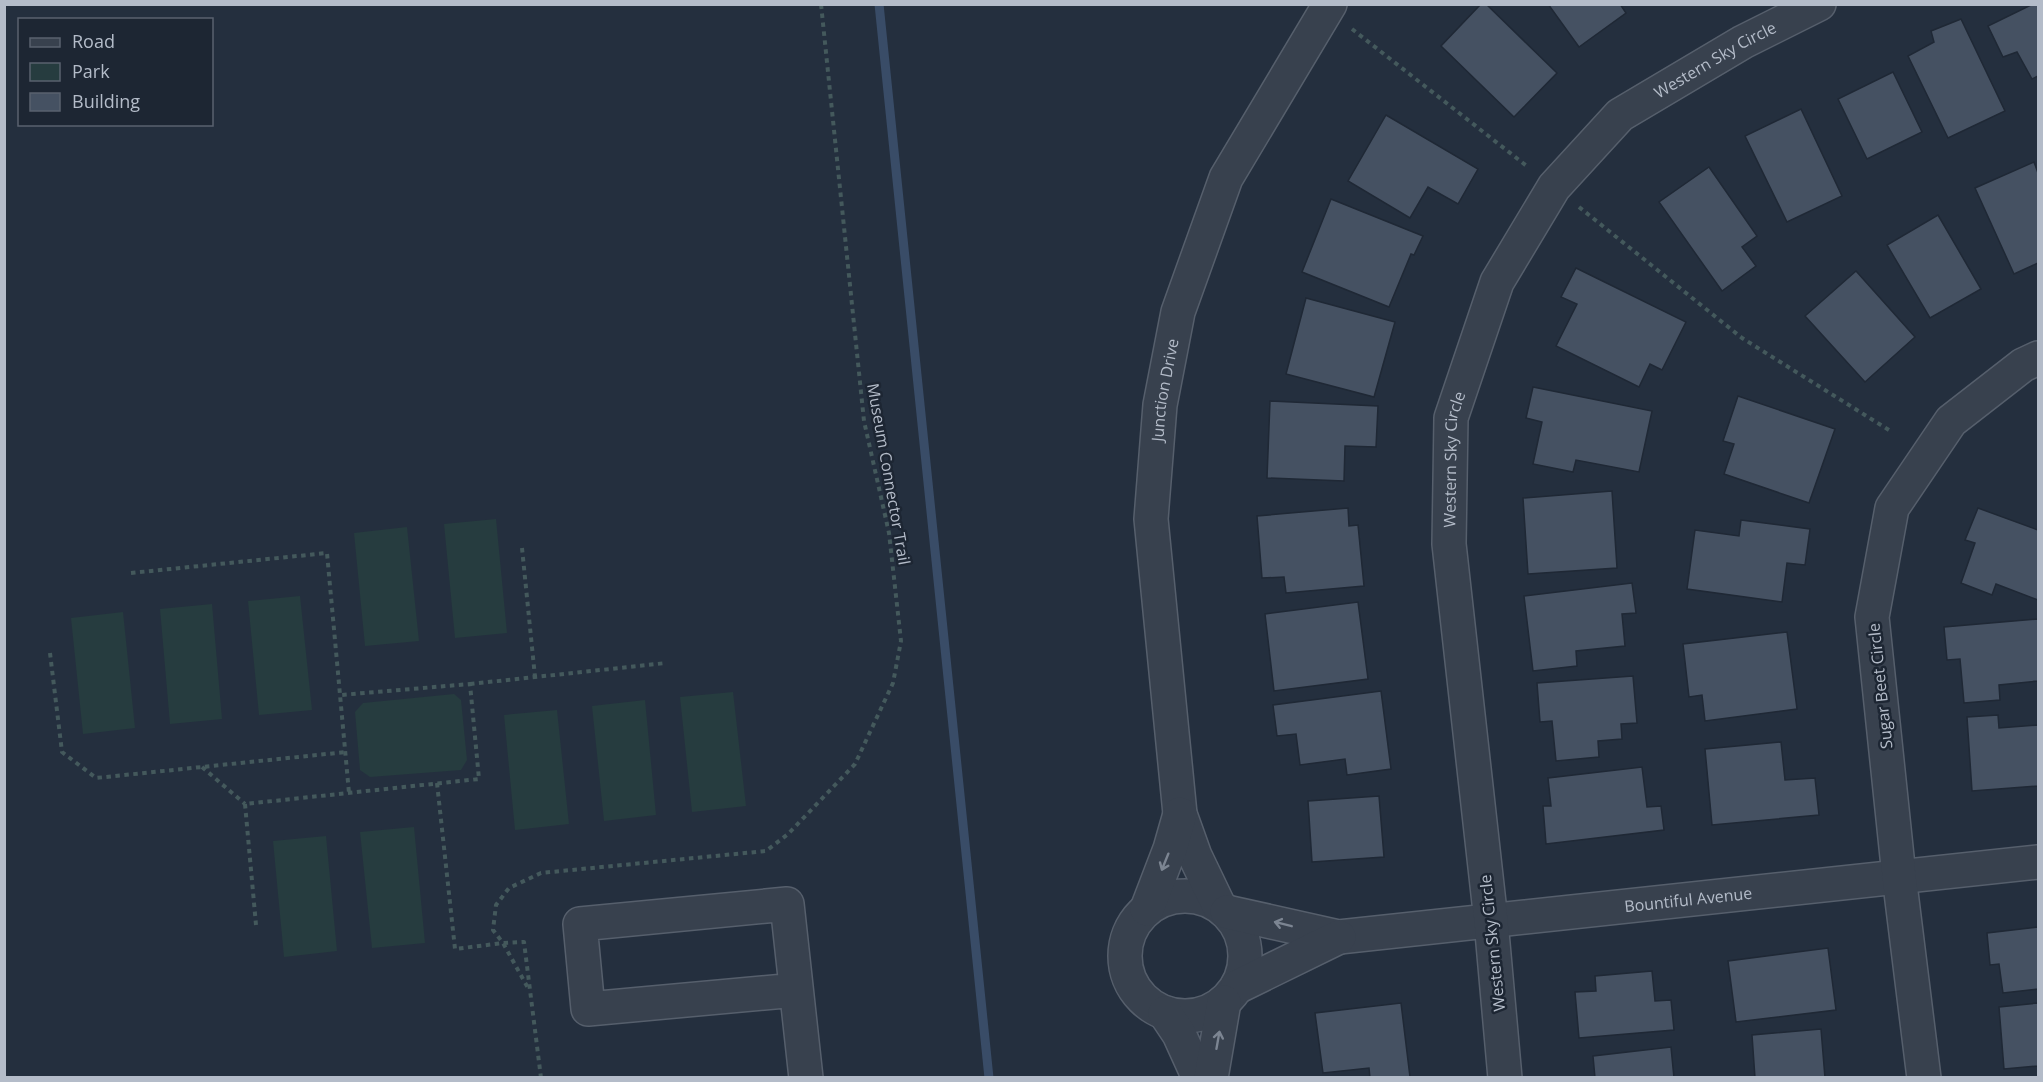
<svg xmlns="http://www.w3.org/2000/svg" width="2043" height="1082" viewBox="0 0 2043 1082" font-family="'Open Sans',sans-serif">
  <rect width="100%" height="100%" fill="#242f3e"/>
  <g fill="#263c3f">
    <polygon points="496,519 507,633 455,638 444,524"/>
    <polygon points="407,527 419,641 365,646 354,533"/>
    <polygon points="300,596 312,710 259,715 248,601"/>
    <polygon points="212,604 222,719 170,724 160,609"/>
    <polygon points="123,612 135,728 83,734 71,618"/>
    <polygon points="733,692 746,806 692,812 680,697"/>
    <polygon points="454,694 461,700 467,760 461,770 370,777 360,770 355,712 363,703"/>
    <polygon points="645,700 656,815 604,821 592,706"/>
    <polygon points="557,710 569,824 515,830 504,715"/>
    <polygon points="414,827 425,943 372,948 360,832"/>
    <polygon points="326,836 337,951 284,957 273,841"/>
  </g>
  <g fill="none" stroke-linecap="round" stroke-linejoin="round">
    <polyline stroke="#394c67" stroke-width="9" points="879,4 989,1078"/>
  </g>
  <g fill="#455162" stroke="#1f2835" stroke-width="1.5">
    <polygon points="1481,4 1486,4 1557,73 1514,117 1441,46"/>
    <polygon points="1548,4 1620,4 1626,13 1579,47"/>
    <polygon points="2033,4 2038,4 2038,76 2032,79 2017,52 2003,57 1988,26"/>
    <polygon points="1961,19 2005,111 1948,138 1908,56 1934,42 1931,31"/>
    <polygon points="1893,72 1922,132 1867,159 1838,99"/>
    <polygon points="1801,109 1842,196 1787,222 1745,136"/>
    <polygon points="1386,115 1478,169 1458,204 1428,187 1410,218 1348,181"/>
    <polygon points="2034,162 2038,173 2038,263 2014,274 1975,188"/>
    <polygon points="1709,167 1757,236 1742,247 1756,266 1722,291 1659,202"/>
    <polygon points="1331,199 1423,236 1414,255 1411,254 1389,307 1302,272"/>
    <polygon points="1938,215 1981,289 1930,318 1887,245"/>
    <polygon points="1576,268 1686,322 1662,370 1650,364 1639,387 1556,346 1577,304 1561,297"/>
    <polygon points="1856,271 1915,337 1865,382 1805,316"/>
    <polygon points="1306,298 1395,322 1374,397 1286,374"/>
    <polygon points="1533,387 1652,411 1639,472 1576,460 1573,472 1533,464 1542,422 1526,418"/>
    <polygon points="1738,396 1835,429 1809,503 1724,474 1734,444 1723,441"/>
    <polygon points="1270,401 1378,406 1376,447 1345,446 1344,481 1267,478"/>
    <polygon points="1612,491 1617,568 1528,574 1523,498"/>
    <polygon points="1348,508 1349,526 1358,525 1364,586 1286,593 1284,577 1262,578 1257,516"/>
    <polygon points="1978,508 2038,530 2038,600 1996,584 1992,595 1961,583 1975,543 1965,540"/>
    <polygon points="1741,520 1810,529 1805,565 1787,563 1782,602 1687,589 1695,530 1739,536"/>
    <polygon points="1632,583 1636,613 1622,614 1625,646 1576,651 1577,666 1533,671 1524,596"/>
    <polygon points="1358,602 1368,679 1274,691 1265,614"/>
    <polygon points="2038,619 2038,681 1999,685 2000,700 1964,703 1960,659 1947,660 1944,627"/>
    <polygon points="1787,632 1797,709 1705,721 1702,695 1689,697 1683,644"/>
    <polygon points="1633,676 1637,723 1621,724 1622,739 1598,741 1599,757 1556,761 1552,721 1540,722 1537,683"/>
    <polygon points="1381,691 1391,769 1347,775 1345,759 1300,765 1296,734 1277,736 1273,705"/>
    <polygon points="1998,715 1999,728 2038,725 2038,786 1972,791 1967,717"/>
    <polygon points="1781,742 1785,780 1815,778 1819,815 1712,825 1705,749"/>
    <polygon points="1642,767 1647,807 1661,806 1664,830 1546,844 1543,806 1551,806 1548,778"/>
    <polygon points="1379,796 1384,857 1312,862 1308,801"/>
    <polygon points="2038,927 2038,989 2003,993 1999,964 1990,965 1987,933"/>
    <polygon points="1828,948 1836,1010 1736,1022 1728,961"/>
    <polygon points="1652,971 1655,1001 1671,1000 1674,1030 1579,1038 1575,992 1596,991 1595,976"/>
    <polygon points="1401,1003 1410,1077 1370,1078 1369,1068 1323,1073 1315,1013"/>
    <polygon points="2038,1003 2038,1066 2004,1069 1999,1007"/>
    <polygon points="1821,1029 1825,1078 1755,1078 1752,1035"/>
    <polygon points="1671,1047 1674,1078 1595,1078 1593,1056"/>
  </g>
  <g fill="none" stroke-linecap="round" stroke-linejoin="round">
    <defs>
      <g id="minor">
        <circle cx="1185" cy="956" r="60"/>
        <path id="s1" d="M1218 904 1195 856 1180 814 1151 519 1160 405 1178 312 1226 178 1330 4"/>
        <polyline points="1147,909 1170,849 1180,814"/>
        <path id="s2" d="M1227 912 1339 937 2038 862"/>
        <polyline points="1237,987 1339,937"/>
        <polyline points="796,990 588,1009 580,924 787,904 806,1078"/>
        <polyline points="1165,1013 1179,1034 1199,1078"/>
        <polyline points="1211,1078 1224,1002"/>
        <path id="s3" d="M1505 1078 1491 921 1449 544 1451 418 1497 282 1554 187 1620 115 1743 42 1819 4"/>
        <polyline points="1924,1078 1899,876 1872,617 1892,508 1951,421 2023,365 2038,358"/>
      </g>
    </defs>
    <use href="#minor" stroke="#565f6c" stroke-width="36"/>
    <g stroke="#44595c" stroke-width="4" stroke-dasharray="4.5 4.5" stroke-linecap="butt">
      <polyline points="1352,29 1528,167"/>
      <polyline points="1579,207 1742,338 1892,432"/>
      <polyline points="522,548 535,677"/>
      <polyline points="131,573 327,553 349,793"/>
      <polyline points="50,653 62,752 96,778 346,752"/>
      <polyline points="470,684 666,663"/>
      <polyline points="202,767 245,804"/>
      <polyline points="437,783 455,949 503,943 528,988"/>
      <polyline points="256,925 245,804 479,779 470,684 341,695"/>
      <polyline points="541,1078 524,942 503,943 493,930 496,905 509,888 541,873 766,851 788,834 855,764 893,683 901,641 889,533 864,421 821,4"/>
    </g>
    <use href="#minor" stroke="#38414e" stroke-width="33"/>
  </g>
  <defs><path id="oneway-shaft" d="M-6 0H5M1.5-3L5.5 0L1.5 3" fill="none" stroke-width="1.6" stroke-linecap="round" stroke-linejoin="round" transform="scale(1.5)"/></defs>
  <g stroke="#7c8592">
    <use href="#oneway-shaft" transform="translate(1165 862) rotate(112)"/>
    <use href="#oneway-shaft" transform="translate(1283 924) rotate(-166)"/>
    <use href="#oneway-shaft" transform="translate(1218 1040) rotate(-80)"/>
  </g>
  <g text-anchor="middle" stroke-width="5" stroke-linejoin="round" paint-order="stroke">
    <g font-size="16" fill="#b4bcc9" stroke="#1d2633">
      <text dy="6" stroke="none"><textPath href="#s3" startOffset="1125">Western Sky Circle</textPath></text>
      <text dy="6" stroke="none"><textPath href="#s1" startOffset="524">Junction Drive</textPath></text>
      <text dy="6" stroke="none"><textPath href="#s3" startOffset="622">Western Sky Circle</textPath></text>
      <text transform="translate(889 474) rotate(80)" y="6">Museum Connector Trail</text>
      <text transform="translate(1880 686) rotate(-96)" y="6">Sugar Beet Circle</text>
      <text dy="6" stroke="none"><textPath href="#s2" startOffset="466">Bountiful Avenue</textPath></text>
      <text transform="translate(1492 943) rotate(-96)" y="6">Western Sky Circle</text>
    </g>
  </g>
  <rect width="2043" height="1082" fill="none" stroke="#b4bcc9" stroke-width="12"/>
  <rect x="18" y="18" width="195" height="108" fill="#1d2633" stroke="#59626f" stroke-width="1.5"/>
  <rect x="30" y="38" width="30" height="9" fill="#38414e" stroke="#59626f" stroke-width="1.5"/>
  <text x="72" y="48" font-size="18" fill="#b4bcc9">Road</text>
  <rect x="30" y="63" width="30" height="18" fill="#263c3f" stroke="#59626f" stroke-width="1.5"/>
  <text x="72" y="78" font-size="18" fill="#b4bcc9">Park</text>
  <rect x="30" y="93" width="30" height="18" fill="#455162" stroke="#59626f" stroke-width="1.5"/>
  <text x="72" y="108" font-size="18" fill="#b4bcc9">Building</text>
</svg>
